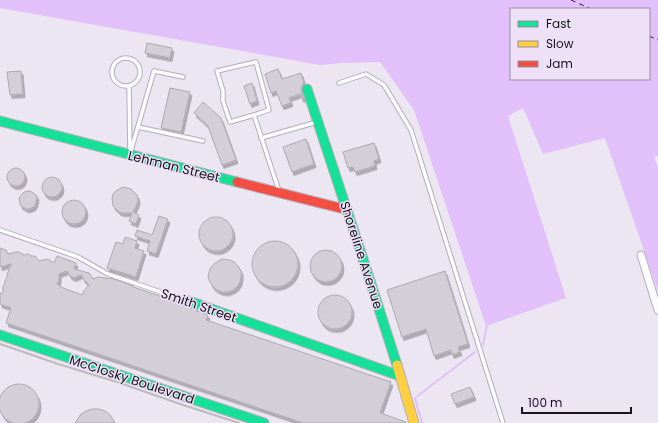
<svg xmlns="http://www.w3.org/2000/svg" width="658" height="423" viewBox="0 0 658 423" font-family="Poppins,sans-serif">
  <defs>
    <filter id="shadow"><feDropShadow dx="2" dy="3.5" stdDeviation="0" flood-color="#0004"/></filter>
  </defs>
  <rect width="100%" height="100%" fill="#ece5f2"/>
  <path fill="#e2c1fa" fill-rule="evenodd" d="M0 0H658V156H654L658 168V291L605 138 543 154 523 108 508 116 566 298 486 326 414 110 380 62 342 63 320 65 0 8ZM511 9H649V79H511Z"/>
  <g fill="none" stroke-linecap="round" stroke-linejoin="round">
    <g stroke="#e2c1fa" stroke-width="2">
      <polyline points="483,345 487,325"/>
      <polyline points="422,423 415,398 475,352"/>
    </g>
    <g stroke="#440361" stroke-width="1" stroke-dasharray="5 4" stroke-linecap="butt">
      <polyline points="571,0 591,9"/>
      <polyline points="649,36 658,40"/>
    </g>
  </g>
  <g fill="#d4ced9" stroke="#aea8b2" fill-rule="evenodd" filter="url(#shadow)">
    <polygon points="147,43 172,48 170,58 145,53"/>
    <polygon points="278,69 282,79 301,73 304,83 302,85 301,88 303,99 302,99 300,94 289,98 291,103 282,106 276,91 271,93 265,74"/>
    <polygon points="21,71 23,94 10,95 7,72"/>
    <polygon points="252,83 257,101 250,104 244,86"/>
    <polygon points="170,88 190,92 181,132 161,128"/>
    <polygon points="203,102 221,118 236,160 222,165 208,126 194,113"/>
    <polygon points="306,139 314,164 292,172 283,147"/>
    <polygon points="374,143 379,159 374,161 375,166 355,172 353,167 348,168 343,152"/>
    <circle cx="16" cy="177" r="9"/>
    <circle cx="52" cy="187" r="10"/>
    <polygon points="123,187 131,189 137,195 138,200 137,204 133,212 139,215 136,224 129,221 132,213 123,213 119,212 113,206 112,198 113,194 116,191"/>
    <polygon points="29,191 32,192 37,196 36,202 34,207 29,209 26,209 21,206 20,204 19,198 24,192"/>
    <circle cx="74" cy="212" r="12"/>
    <polygon points="159,216 168,219 156,254 147,251 150,241 135,236 137,230 152,235"/>
    <circle cx="216" cy="234" r="17"/>
    <polygon points="125,237 137,241 135,248 144,251 136,277 107,268 116,242 123,244"/>
    <circle cx="275" cy="264" r="23"/>
    <path d="M0 248 6 250 8 254 16 252H19L24 255 28 254 31 256H35L39 261 48 259 54 263 57 256 76 263 74 269 89 273H88L90 274 93 279 98 277 114 279 133 286V287L183 304 187 307 208 315 206 320 391 382 380 413 406 422V423H303L6 323 11 308 0 304V293H3V286L5 283V280L7 278V275L11 264 0 267ZM67 271 70 276 74 278 81 275 84 280 89 285 84 291 82 295 63 288 62 287 57 284 59 280V274Z"/>
    <circle cx="326" cy="266" r="16"/>
    <polygon points="222,259 230,260 234,262 238,266 241,271 241,277 240,282 237,287 233,290 228,292 222,292 217,290 213,287 210,282 208,277 209,272 211,267 215,263"/>
    <polygon points="445,271 468,344 458,347 460,352 452,355 451,350 434,356 426,329 402,337 387,290"/>
    <circle cx="335" cy="312" r="17"/>
    <circle cx="19" cy="404" r="20"/>
    <polygon points="470,387 474,397 455,404 451,394"/>
    <polygon points="92,409 99,409 105,411 110,415 115,423 75,423 81,414 86,411"/>
  </g>
  <g fill="none" stroke-linecap="round" stroke-linejoin="round">
    <defs>
      <g id="lane">
        <circle cx="126" cy="72" r="14"/>
        <polyline points="339,83 366,74 384,85 411,130 503,423"/>
        <polyline points="129,86 130,154 154,71 183,77"/>
        <polyline points="254,115 230,122 223,101 223,91 217,71 256,62 269,110 254,115 279,191"/>
        <polyline points="138,127 203,141"/>
        <polyline points="261,138 317,122"/>
        <polyline points="0,230 78,257 108,274 187,301"/>
      </g>
      <polyline id="street" points="641,255 658,310"/>
      <g id="fast">
        <polyline points="307,89 362,256 397,365"/>
        <polyline points="0,121 237,182"/>
        <polyline points="189,301 400,376"/>
        <polyline points="0,335 264,423"/>
      </g>
      <polyline id="slow" points="397,365 414,423"/>
      <polyline id="jam" points="237,182 348,210"/>
    </defs>
    <use href="#lane" stroke="#b4afb9" stroke-width="5.5"/>
    <use href="#street" stroke="#b4afb9" stroke-width="9"/>
    <use href="#fast" stroke="#b4afb9" stroke-width="11"/>
    <use href="#slow" stroke="#b4afb9" stroke-width="11"/>
    <use href="#jam" stroke="#b4afb9" stroke-width="11"/>
    <use href="#lane" stroke="#fcfbfd" stroke-width="3.5"/>
    <use href="#street" stroke="#fcfbfd" stroke-width="7"/>
    <use href="#fast" stroke="#16e098" stroke-width="9"/>
    <use href="#slow" stroke="#ffcf43" stroke-width="9"/>
    <use href="#jam" stroke="#f24e42" stroke-width="9"/>
    <polyline stroke="#bcbabd" stroke-width="2" points="0,344 58,364 117,382 183,405 239,423"/>
  </g>
  <g text-anchor="middle" stroke-width="3" stroke-linejoin="round" paint-order="stroke">
    <g font-size="13" fill="#17131b" stroke="#ede0f7">
      <text transform="translate(174 166) rotate(14)" y="5">Lehman Street</text>
      <text transform="translate(362 255) rotate(72)" y="5">Shoreline Avenue</text>
      <text transform="translate(199 305) rotate(19)" y="5">Smith Street</text>
      <text transform="translate(132 379) rotate(18)" y="5">McClosky Boulevard</text>
    </g>
  </g>
  <rect x="510" y="8" width="140" height="72" fill="#ede0f7" stroke="#978e9f"/>
  <rect x="518" y="21" width="20" height="6" fill="#16e098" stroke="#978e9f"/>
  <text x="546" y="28" font-size="12" fill="#17131b">Fast</text>
  <rect x="518" y="41" width="20" height="6" fill="#ffcf43" stroke="#978e9f"/>
  <text x="546" y="48" font-size="12" fill="#17131b">Slow</text>
  <rect x="518" y="61" width="20" height="6" fill="#f24e42" stroke="#978e9f"/>
  <text x="546" y="68" font-size="12" fill="#17131b">Jam</text>
  <path d="M522 407v6h109v-6" fill="none" stroke="#17131b" stroke-width="2"/>
  <text x="528" y="407" font-size="12" fill="#17131b" stroke="#ede0f7" stroke-width="3" paint-order="stroke">100 m</text>
</svg>
